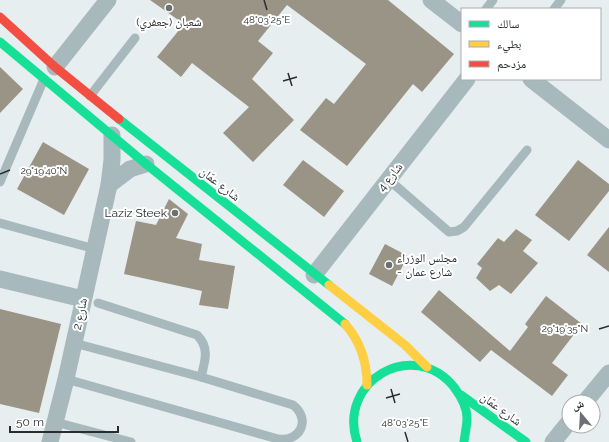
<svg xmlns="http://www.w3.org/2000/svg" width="609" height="442" viewBox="0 0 609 442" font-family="Raleway,'Noto Naskh Arabic',sans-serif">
  <rect width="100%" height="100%" fill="#e7eef0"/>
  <g fill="#999486">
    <polygon points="150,0 388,0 454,54 422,92 413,84 347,166 300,130 326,98 334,104 366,64 287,5 258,41 273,53 252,79 294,120 253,162 223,133 249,107 192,63 181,77 157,57 184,24"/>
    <polygon points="0,67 23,89 0,113"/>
    <polygon points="43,142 89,169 64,215 17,189"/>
    <polygon points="303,160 344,191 324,217 283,185"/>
    <polygon points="578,160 609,184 609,191 569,241 535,215"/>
    <polygon points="169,199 188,214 176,238 202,244 199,260 235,266 228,309 199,305 202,291 124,274 136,221 156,225"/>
    <polygon points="609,227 609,272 587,255"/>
    <polygon points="516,229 532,240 523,251 538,263 511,294 499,285 490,291 476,278 482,268 477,264 498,238 504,242"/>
    <polygon points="385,244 408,256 392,286 369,274"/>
    <polygon points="439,290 510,351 528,327 525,324 546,296 582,324 552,363 568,375 552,396 491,350 480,362 421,312"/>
    <polygon points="0,309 61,324 39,413 0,404"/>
  </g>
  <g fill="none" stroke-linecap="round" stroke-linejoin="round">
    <g stroke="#a8b9bd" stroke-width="9">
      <polyline points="486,9 493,0"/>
      <polyline points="554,9 561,0"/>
      <polyline points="90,96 135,38"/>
      <polyline points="388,179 449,232 457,231 464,227 527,150"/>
      <polyline points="0,182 44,79"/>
      <polyline points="0,223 95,249"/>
      <path d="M98 303 197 335C210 348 205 361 201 377"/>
      <path d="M66 379 278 439C301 442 311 419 293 405L201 377 74 343"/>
      <polyline points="55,422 131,442"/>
    </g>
    <g stroke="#a8b9bd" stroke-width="17">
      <polyline points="431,0 462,24"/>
      <polyline points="55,67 108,0"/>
      <polyline points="531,79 609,140"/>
      <polyline points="109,185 130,169 146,164"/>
      <polyline points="314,275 467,79"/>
      <polyline points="0,279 83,299"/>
      <polyline points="585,402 609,373"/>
      <polyline points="50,442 66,379 109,185 112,160 112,135"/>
      <polyline points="553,442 569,422"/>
    </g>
    <g stroke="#16e098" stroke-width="9">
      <polyline points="0,42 146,164 345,324"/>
      <polyline points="119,119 329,285"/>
      <polyline points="461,395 526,442"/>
      <path d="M357 442C337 381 413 337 454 387 460 395 467 407 467 418 467 425 465 434 464 442"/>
    </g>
    <g stroke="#ffcf43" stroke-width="9">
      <polyline points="329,285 405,345 427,367"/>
      <path d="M345 324C361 342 367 362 367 385"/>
    </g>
    <polyline stroke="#f24e42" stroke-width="9" points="0,17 55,67 119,119"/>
  </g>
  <path fill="none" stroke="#282d2e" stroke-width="1.5" d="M264 0 267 10M288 73 292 86M283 81 297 77M0 174 10 170M599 329 609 326M391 389 395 403M386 398 400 394M405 432 408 442"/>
  <g fill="#6b7172" stroke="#fff" stroke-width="1.5">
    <circle cx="169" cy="8" r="4"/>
    <circle cx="175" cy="213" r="4"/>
    <circle cx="389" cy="265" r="4"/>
  </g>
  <g text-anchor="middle" stroke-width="4" stroke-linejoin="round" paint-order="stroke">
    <g font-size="12" fill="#282d2e" stroke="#fff">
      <text x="169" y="26">شعبان (جعفري)</text>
      <text x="167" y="217" text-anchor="end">Laziz Steek</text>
      <text x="397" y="262" text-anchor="start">مجلس الوزراء<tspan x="397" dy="14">- شارع عمان</tspan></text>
    </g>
    <g font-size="12" fill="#282d2e" stroke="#fff">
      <text transform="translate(390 177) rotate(-52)" y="4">شارع 4</text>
      <text transform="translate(220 184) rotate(38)" y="4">شارع عمّان</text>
      <text transform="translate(80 314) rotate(-78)" y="4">شارع 2</text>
      <text transform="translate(501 409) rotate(36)" y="4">شارع عمّان</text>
    </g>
  </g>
  <g font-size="10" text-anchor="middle" fill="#282d2e" stroke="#fff" stroke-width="4" stroke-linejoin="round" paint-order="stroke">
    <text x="267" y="23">48°03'25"E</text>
    <text x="44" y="174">29°19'40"N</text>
    <text x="565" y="332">29°19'35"N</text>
    <text x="405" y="426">48°03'25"E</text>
  </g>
  <rect x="461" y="8" width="140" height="72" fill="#ffffff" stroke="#a9abab"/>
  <rect x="469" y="21" width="20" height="6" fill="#16e098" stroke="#a9abab"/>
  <text x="497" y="28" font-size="12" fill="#282d2e">سالك</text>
  <rect x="469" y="41" width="20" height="6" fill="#ffcf43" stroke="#a9abab"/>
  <text x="497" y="48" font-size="12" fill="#282d2e">بطيء</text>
  <rect x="469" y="61" width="20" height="6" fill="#f24e42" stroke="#a9abab"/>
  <text x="497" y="68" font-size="12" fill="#282d2e">مزدحم</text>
  <g transform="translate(581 414) rotate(342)"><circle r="19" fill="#ffffff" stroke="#a9abab"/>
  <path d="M0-3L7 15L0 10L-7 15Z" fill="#6b7172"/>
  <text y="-6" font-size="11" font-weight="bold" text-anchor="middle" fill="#282d2e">ش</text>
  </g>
  <path d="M10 426v6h108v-6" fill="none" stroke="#282d2e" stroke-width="2"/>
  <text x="16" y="426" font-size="12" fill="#282d2e" stroke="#ffffff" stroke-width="3" paint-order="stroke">50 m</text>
</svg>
